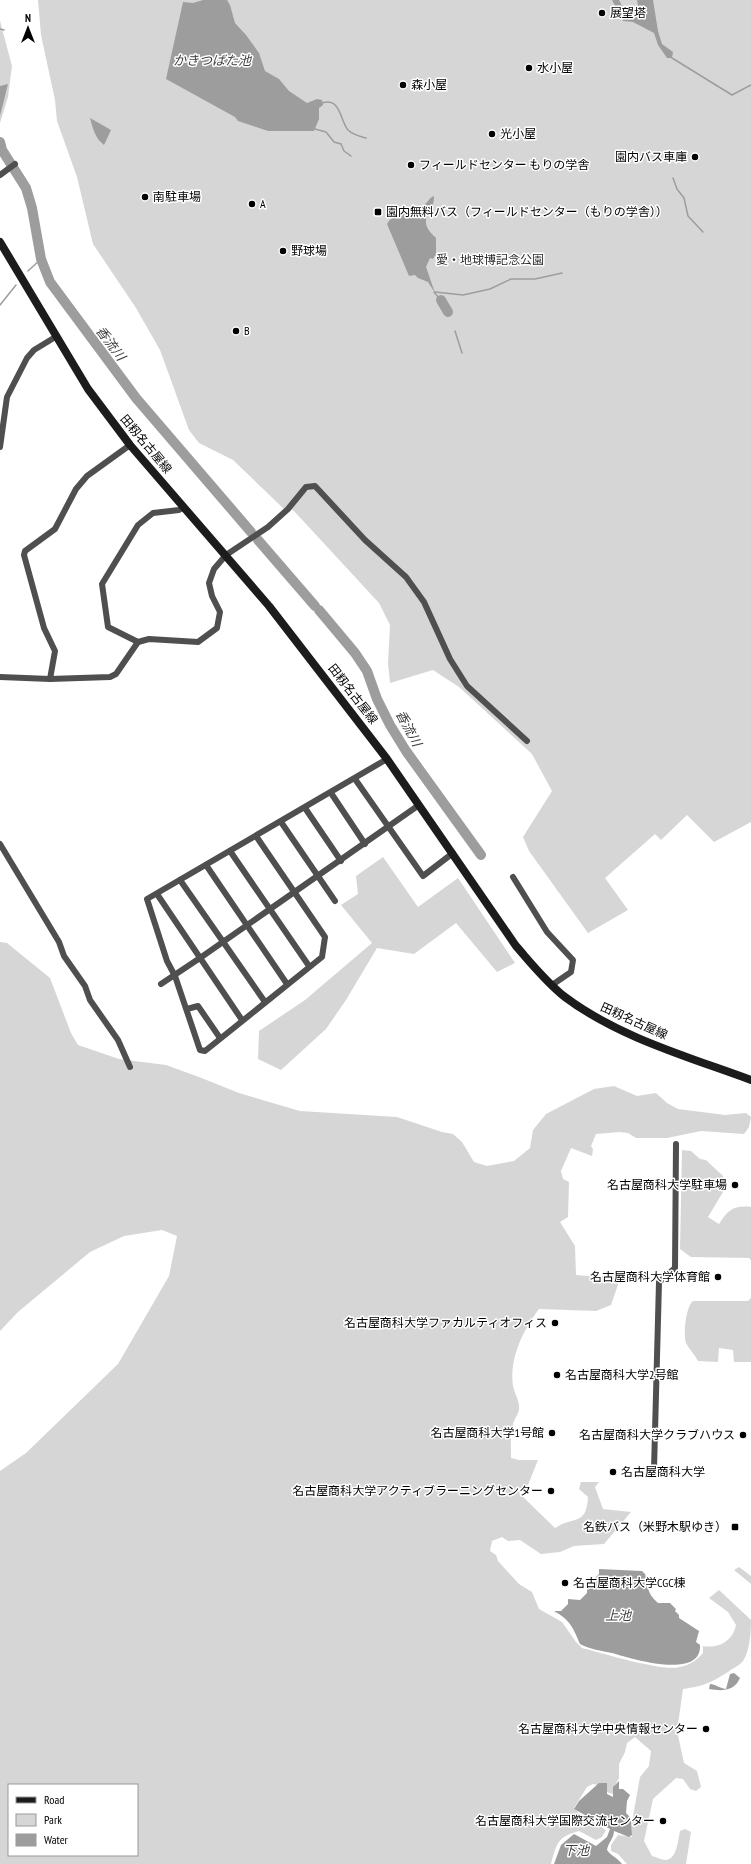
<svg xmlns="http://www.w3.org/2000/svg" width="751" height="1864" viewBox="0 0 751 1864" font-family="'PT Sans Narrow','Noto Sans JP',sans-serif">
  <rect width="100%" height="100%" fill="#fff"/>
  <g fill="#d6d6d6" fill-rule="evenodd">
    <polygon points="38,0 751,0 751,822 714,842 687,815 661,840 655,834 605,878 628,910 588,933 529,851 523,837 552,791 532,754 459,687 433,670 390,683 388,663 390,625 379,603 294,511 288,507 285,510 233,460 199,443 189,430 160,350 136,308 93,244 77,177 57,121 55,100 41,35"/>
    <polygon points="0,21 12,66 8,97 0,123"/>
    <polygon points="383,857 418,907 458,878 515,963 497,972 456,923 414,954 377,948 346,1000 326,1029 281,1070 258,1059 259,1031 305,1000 372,943 341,905 358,894 356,876"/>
    <path d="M0 942 7 943 50 978 71 1033 78 1045 119 1059 166 1065 199 1077 239 1093 300 1111 397 1117 442 1132 453 1134 462 1142 474 1162 487 1166 514 1161 530 1148 533 1130 546 1114 594 1089 614 1086 637 1096 656 1093 667 1103 678 1109 725 1115 746 1113 751 1117 749 1127 744 1134 701 1131 667 1138H636L628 1133 619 1132 596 1134 591 1146 593 1149 592 1156 571 1148 561 1171 563 1179 569 1182 568 1217 560 1222 575 1246 576 1275 599 1277 605 1275 621 1276 611 1305 596 1311 539 1309C523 1330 509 1359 513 1386 515 1395 520 1401 519 1410 518 1415 514 1419 513 1424 510 1435 511 1446 511 1458L519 1460H538L528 1485 519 1493 555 1528C576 1515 586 1526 588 1497L579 1489 581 1482H599L595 1487 603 1509 631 1512 604 1544 574 1546 560 1552 541 1554 520 1540 508 1541 502 1537 492 1541 490 1551 496 1555 498 1561 519 1584 532 1592 539 1609 562 1622 576 1642 582 1648C602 1653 663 1672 680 1667 690 1665 697 1660 703 1653V1646C718 1649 733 1641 736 1625L728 1612 709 1598 719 1590 751 1620C751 1631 750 1651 743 1661 739 1666 733 1668 728 1672 710 1683 704 1686 683 1689L677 1731 684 1763 697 1771 701 1787 696 1791 690 1789 683 1779 676 1778 653 1799 644 1841 652 1856C656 1857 662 1860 666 1860 677 1859 678 1840 680 1831L685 1829 691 1832 686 1864H627L618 1854 611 1851V1845L618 1835 632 1837V1822L640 1777 649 1766 651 1751 635 1737 627 1743 625 1752 619 1764V1778L615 1785 613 1794 607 1792 603 1786 593 1784 587 1787 574 1808 579 1813 606 1830 602 1837 596 1840 579 1831C557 1837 557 1843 551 1864H0V1471L26 1453 118 1364 169 1276 177 1236 162 1230 124 1236 90 1252 18 1312 0 1331ZM9 1785H137V1855H9Z"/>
    <path d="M682 1150 691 1151 700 1159 706 1160 723 1176V1192L708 1217 719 1224C728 1210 734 1205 751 1207V1260L749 1258 691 1257 680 1249Z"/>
    <path d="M751 1298V1362H734L733 1350 719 1348 718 1362 698 1361C695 1355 689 1349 686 1343 683 1334 686 1306 693 1301H748Z"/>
    <polygon points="739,1567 751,1576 751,1584 734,1570"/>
  </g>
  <g fill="#9d9d9d">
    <polygon points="203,0 227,0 230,5 235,23 246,35 259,53 265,71 279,79 289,91 307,103 317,99 322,100 323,105 319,108 319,119 314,131 268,131 238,121 235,117 166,79 183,2 193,3"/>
    <polygon points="612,0 619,0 627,16 629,17 639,12 637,0 653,0 658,31 662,44 673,52 672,58 667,58 658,45 654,33 633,22 623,21"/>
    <polygon points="8,84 0,116 0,86"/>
    <path d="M90 118 111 130 104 145C95 138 93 129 90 118Z"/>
    <path d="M434 196C435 214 414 218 436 238V254L433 259 430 258 426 267 435 293 428 282 418 278 415 275 409 276 387 224C393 212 415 213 425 204 429 201 429 198 434 196Z"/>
    <path d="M599 1569 642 1571 645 1574C650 1588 645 1591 658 1603H670L676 1609 675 1611 679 1615V1618L699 1631 696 1642 700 1645C702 1681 629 1658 612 1653 602 1651 589 1649 580 1644 573 1627 570 1620 554 1611H561L568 1604V1599L580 1600 587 1593V1581H592L599 1574Z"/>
    <path d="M734 1673 740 1678C734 1692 721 1691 709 1689L710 1684C715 1684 719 1688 726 1689L730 1674Z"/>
    <path d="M619 1781V1789H623L630 1795 627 1801 626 1813 631 1818 632 1835 629 1837 614 1831C614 1838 608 1843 607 1850 611 1856 618 1858 622 1864H554L561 1845 574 1834 596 1846 607 1837 610 1829 574 1809 579 1801 599 1783H607V1794L613 1797V1787Z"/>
  </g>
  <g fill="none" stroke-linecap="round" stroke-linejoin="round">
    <g stroke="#9d9d9d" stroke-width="1.5">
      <polyline points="0,29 4,30"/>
      <polyline points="672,58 732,95 751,85"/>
      <path d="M322 103C341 97 340 121 348 130 353 135 359 136 366 138"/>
      <polyline points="315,129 326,132 334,142 341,144 344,151 351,156"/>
      <polyline points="673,178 677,189 684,198 688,216 703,232"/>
      <polyline points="28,271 41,259"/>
      <polyline points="434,292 439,298"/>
      <polyline points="435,292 463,295 490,289 511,279 535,279 562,273"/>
      <polyline points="0,305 16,285"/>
      <polyline points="455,331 462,353"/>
    </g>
    <g stroke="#9d9d9d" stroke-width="10">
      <polyline points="0,142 2,150 26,188 32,208 41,259 50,282 136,398 251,532"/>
      <polyline points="441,300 448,312"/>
      <polyline points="258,540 315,606"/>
      <polyline points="319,610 355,653 367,671 377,699 390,725 406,751 481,855"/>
    </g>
    <g stroke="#4f4f4f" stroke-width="6">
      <polyline points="0,175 15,164"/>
      <polyline points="0,447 7,397 27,358 34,350 57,336"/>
      <polyline points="184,507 179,510 153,513 138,525 102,584 108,627 138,642 149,639 198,642 217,628 220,612 212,596 209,583 214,569 226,555 268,527 288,509 306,487 315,486 365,540 406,577 424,602 450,659 467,686 527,741"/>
      <polyline points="0,677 50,679 110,677 116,674 138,642"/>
      <polyline points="50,679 55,651 44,628 24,555 25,551 55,529 76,489 87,476 130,445"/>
      <polyline points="355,779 423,876 453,853"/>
      <polyline points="331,793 365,844"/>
      <polyline points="305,808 341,861"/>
      <polyline points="281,822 335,901"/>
      <polyline points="256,836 325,937 322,957 205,1051 200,1050 175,976 167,961 147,899 387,759"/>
      <polyline points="0,844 59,942 64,956 85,986 90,1000 118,1040 130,1067"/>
      <polyline points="230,851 309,966"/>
      <polyline points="206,865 287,984"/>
      <polyline points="513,877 547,932 573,960 571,972 552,985"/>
      <polyline points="180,880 265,1002"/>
      <polyline points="157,894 242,1020"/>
      <polyline points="161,984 200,958 419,805"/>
      <polyline points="187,1009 198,1006 220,1038"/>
      <polyline points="654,1469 659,1282 675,1268 676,1144"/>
    </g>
    <path stroke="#1c1c1c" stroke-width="8" d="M0 242 88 389 130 445 269 606 387 759 516 946C531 963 546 982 565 997 618 1037 689 1057 751 1080"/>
  </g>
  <g fill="#000" stroke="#fff" stroke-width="1.5">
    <circle cx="602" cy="13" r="4"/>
    <circle cx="529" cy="68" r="4"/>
    <circle cx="403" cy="85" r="4"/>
    <circle cx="492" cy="134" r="4"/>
    <circle cx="695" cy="157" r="4"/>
    <circle cx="411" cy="165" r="4"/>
    <circle cx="145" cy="197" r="4"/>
    <circle cx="252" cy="204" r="4"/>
    <rect x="374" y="208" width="8" height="8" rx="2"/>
    <circle cx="283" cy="251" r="4"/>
    <circle cx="236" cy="331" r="4"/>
    <circle cx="735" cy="1185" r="4"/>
    <circle cx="718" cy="1277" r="4"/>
    <circle cx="555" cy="1323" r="4"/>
    <circle cx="557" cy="1375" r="4"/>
    <circle cx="552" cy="1433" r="4"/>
    <circle cx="743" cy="1435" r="4"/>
    <circle cx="613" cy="1472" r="4"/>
    <circle cx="551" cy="1491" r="4"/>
    <rect x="731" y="1523" width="8" height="8" rx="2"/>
    <circle cx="565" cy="1583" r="4"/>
    <circle cx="706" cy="1729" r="4"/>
    <circle cx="663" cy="1821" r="4"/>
  </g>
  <g text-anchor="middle" stroke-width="3" stroke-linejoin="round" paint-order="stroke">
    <g font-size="12" fill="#000" stroke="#fff" text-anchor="start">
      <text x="610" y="17">展望塔</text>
      <text x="537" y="72">水小屋</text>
      <text x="411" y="89">森小屋</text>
      <text x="500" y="138">光小屋</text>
      <text x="687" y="161" text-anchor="end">園内バス車庫</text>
      <text x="419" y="169">フィールドセンター もりの学舎</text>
      <text x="153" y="201">南駐車場</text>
      <text x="260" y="208">A</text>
      <text x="386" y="216">園内無料バス（フィールドセンター（もりの学舎））</text>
      <text x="291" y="255">野球場</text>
      <text x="244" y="335">B</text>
      <text x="727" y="1189" text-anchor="end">名古屋商科大学駐車場</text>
      <text x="710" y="1281" text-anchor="end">名古屋商科大学体育館</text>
      <text x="547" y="1327" text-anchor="end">名古屋商科大学ファカルティオフィス</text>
      <text x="565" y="1379">名古屋商科大学2号館</text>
      <text x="544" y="1437" text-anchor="end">名古屋商科大学1号館</text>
      <text x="735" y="1439" text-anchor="end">名古屋商科大学クラブハウス</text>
      <text x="621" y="1476">名古屋商科大学</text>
      <text x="543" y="1495" text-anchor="end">名古屋商科大学アクティブラーニングセンター</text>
      <text x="727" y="1531" text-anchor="end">名鉄バス（米野木駅ゆき）</text>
      <text x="573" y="1587">名古屋商科大学CGC棟</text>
      <text x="698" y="1733" text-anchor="end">名古屋商科大学中央情報センター</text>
      <text x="655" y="1825" text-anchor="end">名古屋商科大学国際交流センター</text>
    </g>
    <g font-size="12" fill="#2d2d2d" stroke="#fff">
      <text x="490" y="264">愛・地球博記念公園</text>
    </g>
    <g font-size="12" fill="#000" stroke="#fff">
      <text transform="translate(146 444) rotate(50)" y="4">田籾名古屋線</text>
      <text transform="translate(353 694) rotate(52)" y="4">田籾名古屋線</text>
      <text transform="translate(634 1021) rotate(24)" y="4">田籾名古屋線</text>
    </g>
    <g font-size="13" font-style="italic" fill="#3e3e3e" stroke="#fff">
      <text x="212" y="65">かきつばた池</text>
      <text transform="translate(111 343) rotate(53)" y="5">香流川</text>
      <text transform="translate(409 728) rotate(62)" y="5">香流川</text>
      <text x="618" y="1620">上池</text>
      <text x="576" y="1855">下池</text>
    </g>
  </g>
  <rect x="8" y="1784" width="130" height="72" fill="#ffffff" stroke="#999999"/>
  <rect x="16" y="1797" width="20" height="6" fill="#1c1c1c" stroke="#999999"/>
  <text x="44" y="1804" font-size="12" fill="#000000">Road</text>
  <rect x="16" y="1814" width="20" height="12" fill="#d6d6d6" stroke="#999999"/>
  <text x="44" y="1824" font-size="12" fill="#000000">Park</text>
  <rect x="16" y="1834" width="20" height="12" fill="#9d9d9d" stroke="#999999"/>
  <text x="44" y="1844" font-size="12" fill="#000000">Water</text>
  <g transform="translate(28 28)" stroke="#ffffff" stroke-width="3" paint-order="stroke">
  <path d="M0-3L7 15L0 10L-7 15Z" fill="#000000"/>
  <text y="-6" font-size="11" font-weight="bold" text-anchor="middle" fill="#000000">N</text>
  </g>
</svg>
